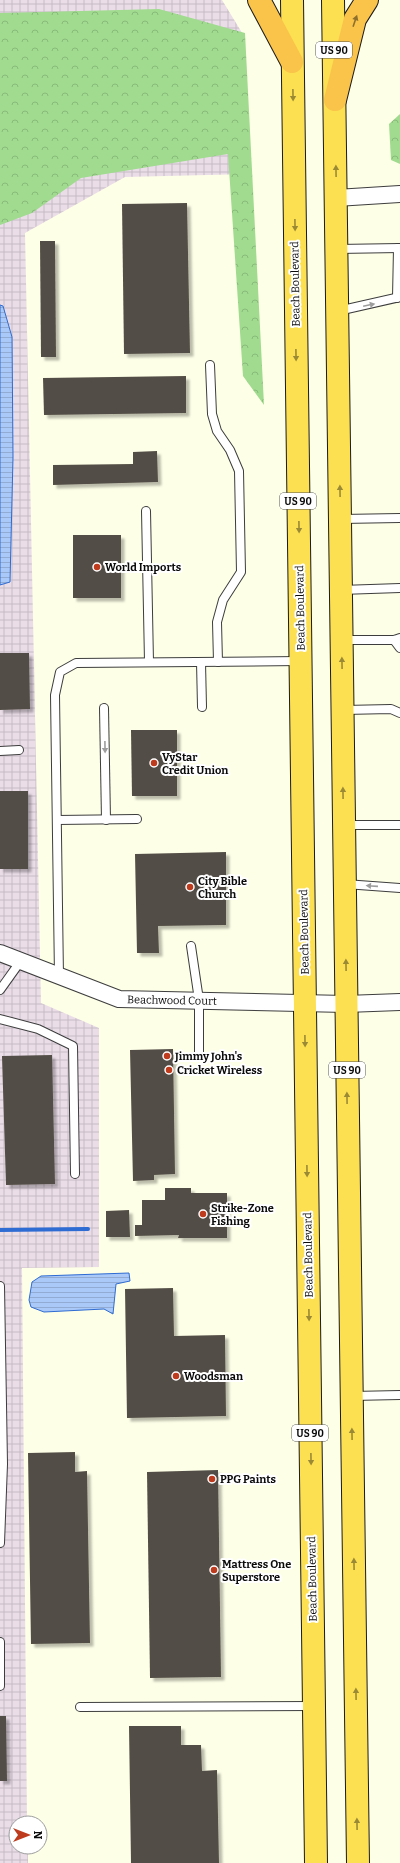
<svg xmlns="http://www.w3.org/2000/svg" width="400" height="1863" viewBox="0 0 400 1863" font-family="Bitter,serif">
  <defs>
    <pattern id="industrial-grid" width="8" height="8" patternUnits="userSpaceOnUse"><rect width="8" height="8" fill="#eadde8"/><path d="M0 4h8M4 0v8" fill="none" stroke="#c7bcc6"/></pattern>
    <pattern id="forest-crowns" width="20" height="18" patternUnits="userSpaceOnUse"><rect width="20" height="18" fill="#a0db8f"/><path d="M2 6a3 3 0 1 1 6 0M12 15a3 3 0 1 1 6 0" fill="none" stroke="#88bb7a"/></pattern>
    <pattern id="water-rules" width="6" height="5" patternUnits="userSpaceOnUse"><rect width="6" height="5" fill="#aac9f8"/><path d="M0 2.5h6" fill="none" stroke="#91abd3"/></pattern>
    <filter id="shadow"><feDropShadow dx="3.5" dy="3.5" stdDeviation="1" flood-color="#0004"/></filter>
  </defs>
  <rect width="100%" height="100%" fill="#feffe7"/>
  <polygon fill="url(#industrial-grid)" points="0,0 222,0 244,36 249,174 125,177 25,233 41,1003 99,1028 99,1267 22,1268 27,1823 16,1823 16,1847 28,1847 28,1863 0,1863"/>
  <g fill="url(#forest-crowns)">
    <polygon points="159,9 245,33 264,405 243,376 228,154 81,178 32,213 0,225 0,13"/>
    <polygon points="400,114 400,164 391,160 389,124"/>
  </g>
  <g fill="url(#water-rules)" stroke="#2e6bd2">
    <polygon points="0,305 3,306 12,337 13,457 10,582 0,585"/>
    <polygon points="129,1273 130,1281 116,1284 113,1314 104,1309 44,1312 31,1307 29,1300 32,1282 41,1276"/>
  </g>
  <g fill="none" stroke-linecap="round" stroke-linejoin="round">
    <polyline stroke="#2e6bd2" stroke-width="4" points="0,1230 88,1229"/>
  </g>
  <g fill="#534e46" filter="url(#shadow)">
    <polygon points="187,203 190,353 124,354 122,204"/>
    <polygon points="40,241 55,241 56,357 41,357"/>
    <polygon points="186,376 186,413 44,415 43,378"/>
    <polygon points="157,451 158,482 53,485 53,465 133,464 133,452"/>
    <rect x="73" y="535" width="48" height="63"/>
    <polygon points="0,653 29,653 30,709 0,710"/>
    <polygon points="131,730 177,730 177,796 132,796"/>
    <rect x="0" y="791" width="28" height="78"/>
    <polygon points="226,852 226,925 158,926 159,953 137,953 135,854"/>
    <polygon points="173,1049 175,1174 154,1175 154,1180 133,1181 130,1050"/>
    <polygon points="52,1055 55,1184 6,1185 2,1056"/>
    <polygon points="165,1188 191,1188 191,1193 227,1193 227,1238 178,1238 179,1235 135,1236 135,1225 142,1225 142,1200 165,1200"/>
    <polygon points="129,1210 130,1237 106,1237 106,1211"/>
    <polygon points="173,1288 174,1336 225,1335 226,1416 127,1418 125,1289"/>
    <polygon points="75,1452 75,1472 87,1471 90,1643 31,1644 28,1453"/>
    <polygon points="218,1470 221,1677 150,1678 147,1472"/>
    <polygon points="0,1716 6,1716 7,1781 0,1781"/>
    <polygon points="129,1726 181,1726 181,1745 201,1745 202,1771 217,1770 219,1863 131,1863"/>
  </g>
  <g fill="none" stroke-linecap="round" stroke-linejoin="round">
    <defs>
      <g id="service">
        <polyline points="337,249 400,248"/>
        <polyline points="397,298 398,248"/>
        <polyline points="338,311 400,297"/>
        <polyline points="210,365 212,414 217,431 230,450 239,471 241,572 223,600 217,622 218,662"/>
        <polyline points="146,511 149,662"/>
        <polyline points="341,519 400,518"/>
        <polyline points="341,590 400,588"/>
        <polyline points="343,640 394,640 400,638"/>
        <polyline points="394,640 400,648"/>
        <polyline points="201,662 202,707"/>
        <polyline points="104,708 106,820"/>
        <polyline points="344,710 391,709 400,713"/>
        <polyline points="0,751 19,750"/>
        <polyline points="57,820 137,819"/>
        <polyline points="345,825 400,825"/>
        <polyline points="345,884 400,888"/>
        <polyline points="191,946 199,1000 199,1056"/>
        <polyline points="59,977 55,695 60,672 76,663 300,661"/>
        <polyline points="0,990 20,962"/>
        <polyline points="0,1019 38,1029 73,1046 75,1174"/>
        <polyline points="0,1286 3,1464 0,1543"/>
        <polyline points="352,1396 400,1395"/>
        <polyline points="0,1642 0,1686"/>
        <polyline points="80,1707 313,1706"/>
      </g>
      <g id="minor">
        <polyline points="336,198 400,194"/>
        <polyline points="0,953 119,999 346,1004 400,1002"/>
      </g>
      <g id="trunk">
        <polyline points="292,0 316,1863"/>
        <polyline points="333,0 358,1863"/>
      </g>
      <g id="motorway">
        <polyline points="259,0 292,62"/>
        <polyline points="335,100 355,19 367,0"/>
      </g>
    </defs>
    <use href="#service" stroke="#3d3d3d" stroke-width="10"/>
    <use href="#minor" stroke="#3d3d3d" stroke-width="18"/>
    <use href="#trunk" stroke="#1b1b1b" stroke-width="24"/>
    <use href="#motorway" stroke="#1b1b1b" stroke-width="24"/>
    <use href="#service" stroke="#fff" stroke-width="8"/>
    <use href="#minor" stroke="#fff" stroke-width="16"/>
    <use href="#trunk" stroke="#fce051" stroke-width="22"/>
    <use href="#motorway" stroke="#fac34a" stroke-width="22"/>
  </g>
  <defs><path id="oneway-solid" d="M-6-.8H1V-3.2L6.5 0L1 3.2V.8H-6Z"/></defs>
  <use fill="#8e702d" href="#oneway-solid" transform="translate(355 21) rotate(-71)"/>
  <g fill="#9b8a35">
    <use href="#oneway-solid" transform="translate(293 95) rotate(89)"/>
    <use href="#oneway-solid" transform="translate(336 171) rotate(-91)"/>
    <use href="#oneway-solid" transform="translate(295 225) rotate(89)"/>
    <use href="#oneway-solid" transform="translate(296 355) rotate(89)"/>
    <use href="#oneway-solid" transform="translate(340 491) rotate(-91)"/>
    <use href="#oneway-solid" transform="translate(299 527) rotate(89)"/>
    <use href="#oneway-solid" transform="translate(342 663) rotate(-91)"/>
    <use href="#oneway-solid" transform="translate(343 793) rotate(-91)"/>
    <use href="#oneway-solid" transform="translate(346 965) rotate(-91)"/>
    <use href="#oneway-solid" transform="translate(305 1041) rotate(89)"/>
    <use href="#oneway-solid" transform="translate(347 1098) rotate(-91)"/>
    <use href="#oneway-solid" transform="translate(307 1171) rotate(89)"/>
    <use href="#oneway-solid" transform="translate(309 1315) rotate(89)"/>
    <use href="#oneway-solid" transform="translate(352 1434) rotate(-91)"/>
    <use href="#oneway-solid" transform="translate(311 1459) rotate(89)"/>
    <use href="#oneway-solid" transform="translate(354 1564) rotate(-91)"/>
    <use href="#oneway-solid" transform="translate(356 1694) rotate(-91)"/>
    <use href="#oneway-solid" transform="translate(357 1824) rotate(-91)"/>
  </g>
  <g fill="#9d9d9d">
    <use href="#oneway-solid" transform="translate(369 305) rotate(-12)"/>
    <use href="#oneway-solid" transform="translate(105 747) rotate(89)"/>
    <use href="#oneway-solid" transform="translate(372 886) rotate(-176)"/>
  </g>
  <g fill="#be3b1e" stroke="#fff" stroke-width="1.5">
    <circle cx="97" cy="567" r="4"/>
    <circle cx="154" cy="763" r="4"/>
    <circle cx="190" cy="887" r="4"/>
    <circle cx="167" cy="1056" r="4"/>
    <circle cx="169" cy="1070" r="4"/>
    <circle cx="203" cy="1214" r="4"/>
    <circle cx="176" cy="1376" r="4"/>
    <circle cx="212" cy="1479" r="4"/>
    <circle cx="214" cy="1570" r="4"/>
  </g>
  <g text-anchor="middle" stroke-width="4" stroke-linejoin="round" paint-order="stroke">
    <g fill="#fff" stroke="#545454" stroke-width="1">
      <rect x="316" y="42" width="36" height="16" rx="3"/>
      <rect x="280" y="493" width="36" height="16" rx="3"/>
      <rect x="329" y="1062" width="36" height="16" rx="3"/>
      <rect x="292" y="1425" width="36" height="16" rx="3"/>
    </g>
    <g font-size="10" font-weight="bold" fill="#0a0a0a">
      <text x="334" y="54">US 90</text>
      <text x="298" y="505">US 90</text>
      <text x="347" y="1074">US 90</text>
      <text x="310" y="1437">US 90</text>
    </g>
    <g font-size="11" fill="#0a0a0a" stroke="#fff">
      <text transform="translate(295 284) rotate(-91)" y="4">Beach Boulevard</text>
      <text transform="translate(300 608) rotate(-91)" y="4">Beach Boulevard</text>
      <text transform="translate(304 932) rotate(-91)" y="4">Beach Boulevard</text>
      <text transform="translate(172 1000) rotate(1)" y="4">Beachwood Court</text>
      <text transform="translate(308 1255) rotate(-91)" y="4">Beach Boulevard</text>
      <text transform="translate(312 1579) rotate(-91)" y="4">Beach Boulevard</text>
    </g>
    <g font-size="11" font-weight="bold" fill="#0a0a0a" stroke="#fff" text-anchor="start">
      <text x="105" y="571">World Imports</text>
      <text x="162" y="761">VyStar<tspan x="162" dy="13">Credit Union</tspan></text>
      <text x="198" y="885">City Bible<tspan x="198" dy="13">Church</tspan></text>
      <text x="175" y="1060">Jimmy John's</text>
      <text x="177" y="1074">Cricket Wireless</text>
      <text x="211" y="1212">Strike-Zone<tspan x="211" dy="13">Fishing</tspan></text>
      <text x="184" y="1380">Woodsman</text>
      <text x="220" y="1483">PPG Paints</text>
      <text x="222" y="1568">Mattress One<tspan x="222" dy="13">Superstore</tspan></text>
    </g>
  </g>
  <g transform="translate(28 1835) rotate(90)"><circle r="19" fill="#ffffff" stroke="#9d9d9d"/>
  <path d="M0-3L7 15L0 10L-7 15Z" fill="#be3b1e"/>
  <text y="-6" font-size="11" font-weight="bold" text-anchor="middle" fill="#0a0a0a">N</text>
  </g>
</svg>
